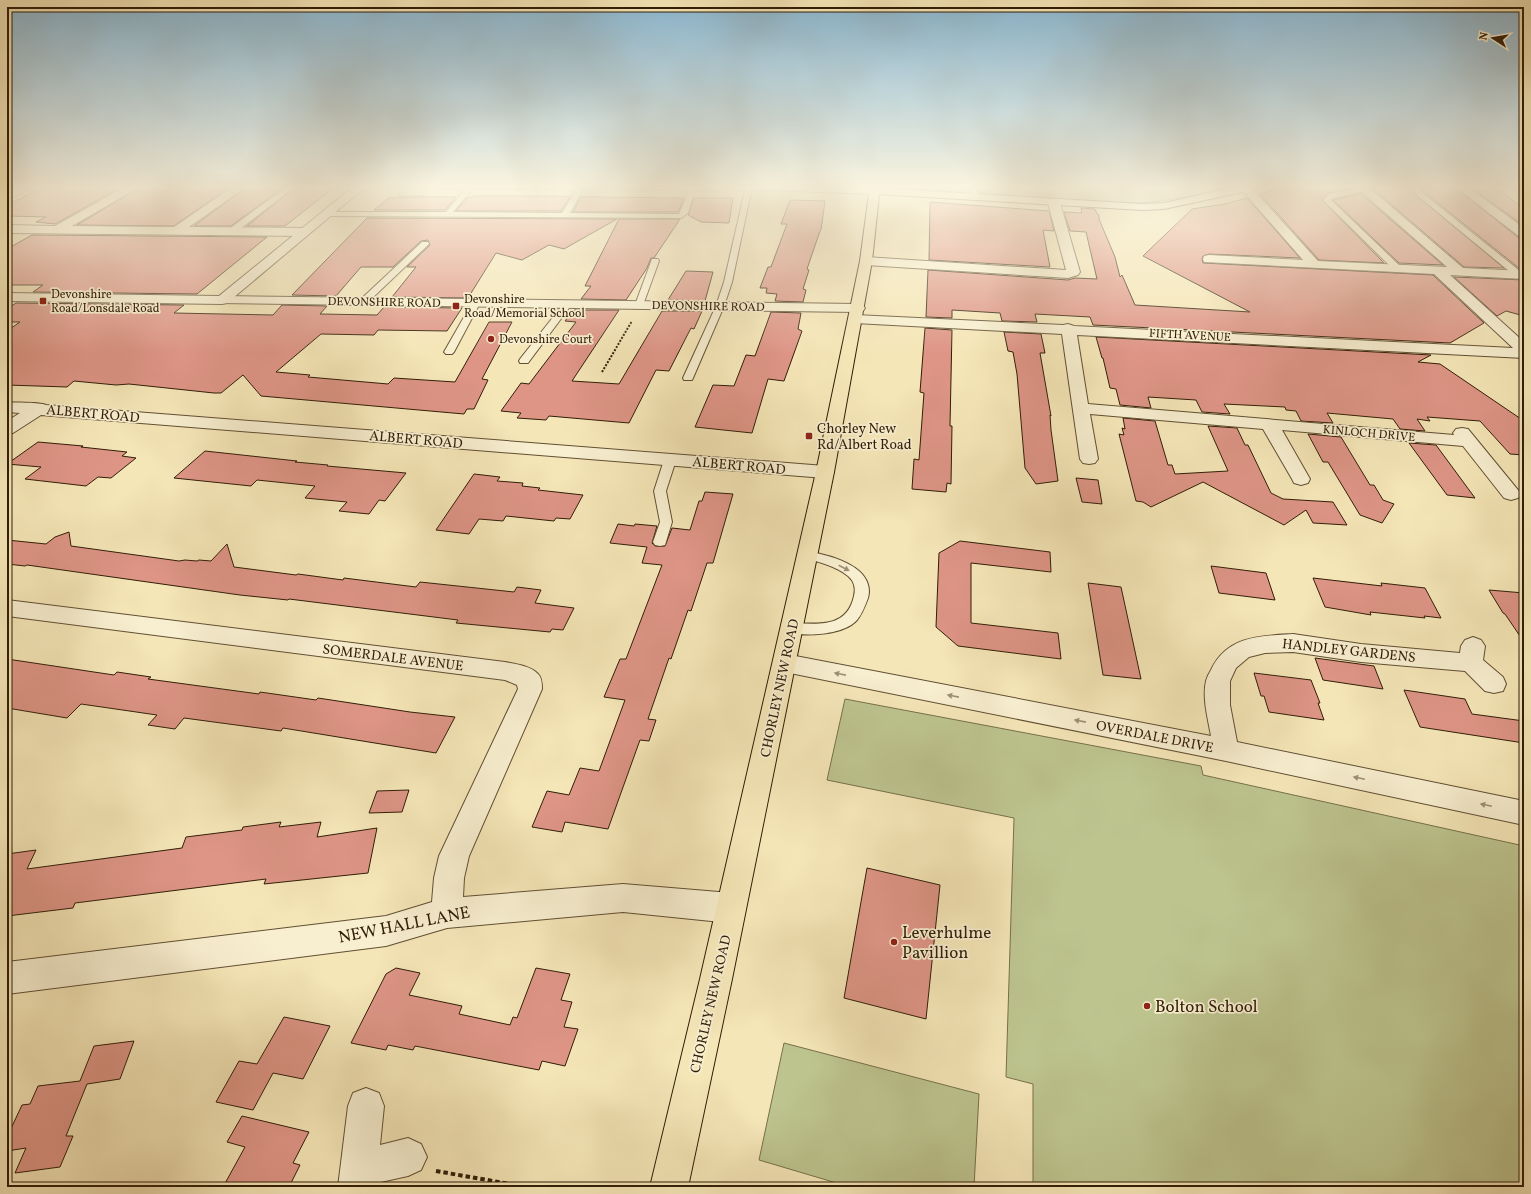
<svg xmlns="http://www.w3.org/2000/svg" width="1531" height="1194" viewBox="0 0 1531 1194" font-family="Vollkorn,serif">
  <rect width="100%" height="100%" fill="#f5e6b7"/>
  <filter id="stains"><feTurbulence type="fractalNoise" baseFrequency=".005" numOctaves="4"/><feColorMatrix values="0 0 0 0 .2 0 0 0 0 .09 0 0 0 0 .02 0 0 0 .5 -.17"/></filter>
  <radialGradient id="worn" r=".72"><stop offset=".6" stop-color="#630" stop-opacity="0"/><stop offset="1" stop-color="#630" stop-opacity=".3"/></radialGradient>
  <g fill="#bdc48e" stroke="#76704a">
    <polygon points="887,186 1235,186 1198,195 1154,202 1122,203 887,188"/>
    <polygon points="845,699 1201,766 1203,775 1524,846 1524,1187 1033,1187 1033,1084 1006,1077 1014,818 827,780"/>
    <polygon points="784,1043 979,1094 974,1187 850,1187 759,1160"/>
  </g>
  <g fill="#de9586" stroke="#301d07">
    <polygon points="46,186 123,186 55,224 36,222 46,217 7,216 7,205"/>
    <polygon points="142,186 231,186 174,226 77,225"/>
    <polygon points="248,186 285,186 231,226 194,226"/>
    <polygon points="297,186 336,186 285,226 247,226"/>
    <polygon points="1290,186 1354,186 1355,188 1328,193 1322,200 1384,263 1319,260 1260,194"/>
    <polygon points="1370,186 1405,186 1504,268 1464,267"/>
    <polygon points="1417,186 1453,186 1519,238 1524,239 1524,270 1520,269"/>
    <polygon points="1469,186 1489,186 1496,188 1524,209 1524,226"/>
    <polygon points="1361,194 1443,265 1399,263 1333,200"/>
    <polygon points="475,196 560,196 570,197 561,211 456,211 467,198"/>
    <polygon points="419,197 456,197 445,210 374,210 389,198"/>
    <polygon points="581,197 597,197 684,198 678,212 573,212"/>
    <polygon points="694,198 733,198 729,223 701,222 688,215"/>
    <polygon points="1247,198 1300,258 1209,254 1203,256 1202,259 1203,263 1433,275 1484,323 1450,343 1093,325 1090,317 1035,314 1037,322 1002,321 1000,313 952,310 952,318 926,317 928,270 1068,280 1075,278 1097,279 1086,232 1070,231 1064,212 1082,213 1081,208 1095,209 1097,214 1099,215 1099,219 1115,257 1120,277 1122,275 1135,305 1250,312 1143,256 1192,209 1225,204"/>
    <polygon points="790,200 825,201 821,230 820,231 807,269 809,270 803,289 806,290 803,302 775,301 777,294 766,293 767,288 760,288 768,267 771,267 787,224 781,224"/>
    <polygon points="930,202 1049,211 1054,231 1043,230 1050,267 929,260"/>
    <polygon points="367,218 617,219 564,249 549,245 522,260 496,253 468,298 392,297 416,267 407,267 430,245 428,240 421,241 393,267 361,267 336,296 292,295"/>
    <polygon points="619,219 680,219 654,258 651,258 647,268 626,300 581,299 591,286 585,286"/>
    <polygon points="32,235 267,237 197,294 33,292 43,285 7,285 7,249"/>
    <polygon points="686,271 713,272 705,301 668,300"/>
    <polygon points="1454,277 1524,280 1524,316 1506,311 1497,316"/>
    <polygon points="16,303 184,305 174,313 273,315 282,305 327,306 320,314 377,315 384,307 462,308 447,331 378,330 374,335 321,334 276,372 310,375 308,377 388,384 394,378 455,382 489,322 512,322 482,379 488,380 474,409 467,409 464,414 261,396 243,375 221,393 214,393 129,384 116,385 74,381 67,387 7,385 7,331 20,322 7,322 7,309"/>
    <polygon points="574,310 619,310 572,381 619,384 662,311 702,311 694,329 691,328 669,371 656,370 629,423 549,416 546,420 517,418 521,413 501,411 521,383 529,384 576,322 565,321"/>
    <polygon points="771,312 801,313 798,329 802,331 784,381 768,379 752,433 695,427 713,385 734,386 746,355 755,356"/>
    <polygon points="925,328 952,330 950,426 952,426 951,484 947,483 946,492 912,489 914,459 919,460 924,393 920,392"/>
    <polygon points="1004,332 1041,334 1045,353 1040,353 1051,416 1050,415 1051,430 1058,481 1036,484 1025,468 1017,374 1013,352 1008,351"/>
    <polygon points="1096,337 1431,355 1418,362 1440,364 1524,421 1524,455 1510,454 1480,421 1427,417 1430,421 1417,419 1425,431 1400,429 1393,419 1327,413 1333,423 1301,421 1296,411 1286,410 1285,407 1224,404 1230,414 1202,412 1196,400 1148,397 1151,408 1120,405 1116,389 1110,388 1103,358 1102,358"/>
    <polygon points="1123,418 1155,421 1168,465 1172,465 1175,474 1228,471 1208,426 1237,428 1245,445 1248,445 1271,493 1283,499 1333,502 1347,525 1313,523 1306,510 1284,525 1203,482 1151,507 1143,502 1136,501 1119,434 1124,435 1122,428 1125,429"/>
    <polygon points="1308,434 1341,437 1370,485 1374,485 1383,500 1394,504 1382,523 1360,515 1328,462 1323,462"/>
    <polygon points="38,442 83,446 81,447 127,452 122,456 136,458 111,478 98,477 86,486 25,479 41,467 7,464"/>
    <polygon points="1409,443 1436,445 1475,498 1447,495"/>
    <polygon points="205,451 297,461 295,462 328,465 327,466 406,473 385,501 379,500 369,514 339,511 347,502 305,498 315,486 257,480 251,486 174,478"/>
    <polygon points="474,474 500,477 497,481 523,483 522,486 540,488 538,490 583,495 570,519 556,518 554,521 506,516 503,521 479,519 469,534 436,530"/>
    <polygon points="1076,478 1098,480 1102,504 1082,502"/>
    <polygon points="705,492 733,494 713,563 707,563 691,611 688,610 671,659 669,658 648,719 656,720 649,741 640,740 608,829 565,822 562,832 532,827 547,791 569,795 580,768 599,771 625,700 604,697 620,659 626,659 662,565 642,563 647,547 610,543 618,524 634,526 635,524 657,526 652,543 655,546 665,546 672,528 690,530 699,501 702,501"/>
    <polygon points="69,532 71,546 179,561 185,560 197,561 199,560 211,561 227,544 234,567 296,575 298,574 343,580 344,578 416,587 420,582 514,592 517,587 541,590 535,603 574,608 563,630 552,629 550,632 456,623 458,620 289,599 288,600 240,595 27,565 25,566 7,564 7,540 46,544 55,537"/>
    <polygon points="960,541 1050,552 1051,572 971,563 971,623 1058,633 1061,659 958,646 936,627 939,553"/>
    <polygon points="1211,566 1266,573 1275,600 1219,593"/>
    <polygon points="1313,578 1382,586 1381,583 1425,588 1441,618 1424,616 1425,618 1370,612 1371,615 1325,607"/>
    <polygon points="1088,583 1121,587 1141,679 1103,675"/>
    <polygon points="1489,590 1524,593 1524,642 1505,614 1503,613"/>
    <polygon points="1315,658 1374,666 1383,689 1323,680"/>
    <polygon points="7,659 114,675 117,672 151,677 148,679 259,694 260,692 316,700 318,698 410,712 455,717 436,753 283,728 281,731 184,718 175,729 148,725 157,715 81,704 67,718 7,708"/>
    <polygon points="1254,673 1311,680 1320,703 1318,703 1324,720 1269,712 1264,696 1261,696"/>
    <polygon points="1404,690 1465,699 1472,714 1524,721 1524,743 1420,727"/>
    <polygon points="409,790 402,812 369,813 377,791"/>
    <polygon points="281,822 279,827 321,822 317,837 377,828 368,873 264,884 266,879 75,903 73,908 7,916 7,854 36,850 27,869 182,848 186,837 242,830 243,827"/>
    <polygon points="867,868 940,885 926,1019 844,998"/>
    <polygon points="396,968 420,973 409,995 462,1006 459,1014 510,1025 513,1017 517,1018 536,968 570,974 561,1000 572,1002 564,1027 578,1029 565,1066 542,1061 539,1070 415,1046 413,1050 388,1045 386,1050 351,1043 386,974"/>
    <polygon points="284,1017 330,1026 303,1079 273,1073 253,1110 216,1102 239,1061 257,1064"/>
    <polygon points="134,1041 120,1079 87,1084 66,1136 73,1136 60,1167 15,1173 26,1148 7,1151 7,1137 22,1105 30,1104 38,1086 80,1081 94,1046"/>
    <polygon points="242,1116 309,1132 293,1163 300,1165 289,1187 223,1187 245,1147 227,1142"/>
  </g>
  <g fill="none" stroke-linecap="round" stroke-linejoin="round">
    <defs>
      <g id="service">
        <polygon points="288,186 296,186 235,233 229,233 229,229"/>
        <polygon points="468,186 475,186 453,212 562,213 579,186 585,186 570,213 679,214 690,187 696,187 688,213 681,218 325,216 321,214 325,212 446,212"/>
        <polygon points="746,186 752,187 732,282 724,306 693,378 692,380 684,380 683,378 716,306 724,282"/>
        <polygon points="970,186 977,186 980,198 979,200 976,200 972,198"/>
        <polygon points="1406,186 1414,186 1521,272 1522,274 1521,276 1515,276"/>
        <polygon points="1364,188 1367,190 1366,191 1333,198 1331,200 1400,266 1401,268 1400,270 1394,270 1323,200 1328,194"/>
        <polygon points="422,242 428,242 429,244 366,304 360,304 359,302 360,300"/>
        <polygon points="652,259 658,259 659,261 643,305 639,308 636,307 635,305"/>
        <polygon points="476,300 480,303 454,352 452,354 446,354 444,352 472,303"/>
        <polygon points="568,301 572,304 528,363 520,363 519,361 520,359 565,302"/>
        <polygon points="670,457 674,458 676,460 666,491 672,522 665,545 660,546 655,545 653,542 660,522 654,491 664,460 666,458"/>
        <path d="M808 551C825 555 845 559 859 571 867 578 871 588 868 598 865 606 862 614 857 620 844 635 805 637 787 632L785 628 787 624 792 623C819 624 847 628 854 596 856 588 854 581 848 576 836 566 819 562 803 558L801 555 803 552Z"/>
      </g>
      <g id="minor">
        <polygon points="21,186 35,186 7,200 7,193"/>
        <polygon points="127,186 141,186 72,226 174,227 234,186 247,186 189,227 304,228 308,229 310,232 308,235 304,236 7,233 7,225 55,226"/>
        <polygon points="1245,186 1251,187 1318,261 1447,267 1355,186 1367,186 1463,268 1524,271 1524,279 1450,275 1524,342 1524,358 1077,335 1088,404 1454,435 1453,433 1456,429 1462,428 1468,429 1518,490 1521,494 1518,498 1511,500 1504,498 1463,446 1282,430 1310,479 1308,483 1301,485 1294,483 1292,479 1263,429 1090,414 1098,459 1095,463 1089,464 1083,463 1080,459 1062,334 855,323 850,322 848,319 850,316 855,315 1063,325 1068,324 1074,326 1513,348 1434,274 1204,262 1203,259 1204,256 1209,255 1303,260 1243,191 1242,189"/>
        <polygon points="1454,186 1466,186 1524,228 1524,238 1520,237"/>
        <polygon points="1054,200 1058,201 1060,203 1080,272 1078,275 1068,278 866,265 861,264 860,261 861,258 866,257 1066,270 1048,203 1050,201"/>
        <polygon points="222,296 858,304 863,305 865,308 863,311 858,312 217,303 215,300 217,297"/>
        <path d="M7 402C17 403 39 402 46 405L825 466 832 468 834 472 832 476 825 478 41 415 13 433 7 434V421L20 413 7 412Z"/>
        <path d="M7 600 505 662C515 664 531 666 538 674 542 678 542 684 542 689L469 856 464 878 463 897 623 884 731 893 742 898 746 908 742 918 731 923 623 912 447 928 386 946 7 994V962L386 916 432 902 434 878 439 856 518 689 517 685 505 680 7 616Z"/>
        <path d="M1293 634 1361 644 1460 653 1461 646 1465 640 1473 637 1481 640 1485 646 1483 660 1503 677 1506 684 1503 691 1494 693 1485 691 1465 671 1361 662 1293 652 1265 653 1249 657 1236 668 1230 681V705L1237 742 1524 801V825L1226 761 785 672 777 669 773 663 777 657 785 654 1211 736C1208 719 1202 698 1206 681 1207 677 1209 673 1211 670 1227 636 1260 636 1293 634Z"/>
        <polygon points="366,1088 379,1093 384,1106 380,1145 408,1138 421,1144 427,1157 421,1170 408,1176 376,1183 376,1187 338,1187 348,1106 353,1093"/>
      </g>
      <g id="tertiary">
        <polygon points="354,186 373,186 372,188 358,193 227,303 222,304 7,301 7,293 219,296"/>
        <polygon points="433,186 835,186 875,188 880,191 875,194 764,190 438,189"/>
      </g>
      <polygon id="secondary" points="1240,186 1261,186 1256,189 1164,209 1142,210 875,194 870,191 875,188 1142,204 1164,203"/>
      <polygon id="primary" points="870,186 880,186 872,261 834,472 732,979 688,1187 650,1187 700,979 816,472 860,261"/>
    </defs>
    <use href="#service" stroke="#614f33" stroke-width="2"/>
    <use href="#minor" stroke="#614f33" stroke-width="2"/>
    <use href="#tertiary" stroke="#614f33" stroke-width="2"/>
    <use href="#secondary" stroke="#301d07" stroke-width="2"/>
    <use href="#primary" stroke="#301d07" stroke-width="2"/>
    <polyline stroke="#301d07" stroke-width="1.5" stroke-dasharray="1.5 1" stroke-linecap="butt" points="407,186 398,196 425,196"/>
    <polyline stroke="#301d07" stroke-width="2" stroke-dasharray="2 1.5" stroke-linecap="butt" points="602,372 632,321"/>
    <polyline stroke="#301d07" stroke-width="4" stroke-dasharray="4.5 3" stroke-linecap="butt" points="436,1171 527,1187"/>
    <use href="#service" fill="#f8efd0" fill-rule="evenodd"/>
    <use href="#minor" fill="#f8efd0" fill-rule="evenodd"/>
    <use href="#tertiary" fill="#f8efd0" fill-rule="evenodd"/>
    <use href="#secondary" fill="#f8efd0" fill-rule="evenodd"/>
    <use href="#primary" fill="#f5e6b7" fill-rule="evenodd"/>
  </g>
  <defs><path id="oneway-solid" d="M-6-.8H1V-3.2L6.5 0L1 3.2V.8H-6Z"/></defs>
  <g fill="#9e9076">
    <use href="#oneway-solid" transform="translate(844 568) rotate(27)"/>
    <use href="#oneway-solid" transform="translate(840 674) rotate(-169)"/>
    <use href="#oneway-solid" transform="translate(953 696) rotate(-169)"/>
    <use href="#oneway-solid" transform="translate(1080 721) rotate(-169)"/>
    <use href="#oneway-solid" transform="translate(1359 778) rotate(-168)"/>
    <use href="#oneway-solid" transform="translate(1486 805) rotate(-168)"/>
  </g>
  <linearGradient id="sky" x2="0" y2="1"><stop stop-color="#8ab8d3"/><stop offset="0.53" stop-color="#faf4df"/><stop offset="1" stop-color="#faf4df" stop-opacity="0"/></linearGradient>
  <rect width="1531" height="353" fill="url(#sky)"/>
  <g fill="#8f2418" stroke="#f8efd0" stroke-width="1.5">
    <rect x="39" y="297" width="8" height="8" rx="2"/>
    <rect x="452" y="302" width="8" height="8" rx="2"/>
    <circle cx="491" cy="339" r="4"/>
    <rect x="805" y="432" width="8" height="8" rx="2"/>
    <circle cx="894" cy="942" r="4"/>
    <circle cx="1147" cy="1006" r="4"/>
  </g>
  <g text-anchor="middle" stroke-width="3.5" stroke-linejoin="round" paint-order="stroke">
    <g font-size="12" fill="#301d07" stroke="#f8efd0" text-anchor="start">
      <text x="51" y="298">Devonshire<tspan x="51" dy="14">Road/Lonsdale Road</tspan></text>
      <text x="464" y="303">Devonshire<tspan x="464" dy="14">Road/Memorial School</tspan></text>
      <text x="499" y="343">Devonshire Court</text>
    </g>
    <g font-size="12" fill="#301d07" stroke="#f8efd0">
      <text transform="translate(384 302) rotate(1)" y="4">DEVONSHIRE ROAD</text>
      <text transform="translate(708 306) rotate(1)" y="4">DEVONSHIRE ROAD</text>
      <text transform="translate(1190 335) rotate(3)" y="4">FIFTH AVENUE</text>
      <text transform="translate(1369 433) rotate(5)" y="4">KINLOCH DRIVE</text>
    </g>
    <g font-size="14" fill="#301d07" stroke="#f8efd0">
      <text transform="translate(93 413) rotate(5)" y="5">ALBERT ROAD</text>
      <text transform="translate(416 439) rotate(5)" y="5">ALBERT ROAD</text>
      <text transform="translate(739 465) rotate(5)" y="5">ALBERT ROAD</text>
      <text transform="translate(1349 650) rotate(6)" y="5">HANDLEY GARDENS</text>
      <text transform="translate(393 657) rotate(7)" y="5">SOMERDALE AVENUE</text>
      <text transform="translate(779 688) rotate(-78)" y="5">CHORLEY NEW ROAD</text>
      <text transform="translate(1155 736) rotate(11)" y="5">OVERDALE DRIVE</text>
      <text transform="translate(710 1004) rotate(-77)" y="5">CHORLEY NEW ROAD</text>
    </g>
    <g font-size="14" fill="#301d07" stroke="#f8efd0" text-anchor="start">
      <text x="817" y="433">Chorley New<tspan x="817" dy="16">Rd/Albert Road</tspan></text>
    </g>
    <g font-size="17" fill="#301d07" stroke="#f8efd0">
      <text transform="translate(404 924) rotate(-11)" y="6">NEW HALL LANE</text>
    </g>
    <g font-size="17" fill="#301d07" stroke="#f8efd0" text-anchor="start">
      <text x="902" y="938">Leverhulme<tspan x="902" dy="20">Pavillion</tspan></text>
      <text x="1155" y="1012">Bolton School</text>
    </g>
  </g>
  <rect width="1531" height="1194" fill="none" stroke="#f5e6b7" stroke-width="24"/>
  <rect x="8" y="8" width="1515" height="1178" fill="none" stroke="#301d07" stroke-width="2"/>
  <rect x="12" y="12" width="1507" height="1170" fill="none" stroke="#301d07"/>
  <g transform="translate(1493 38) rotate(282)" stroke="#f8efd0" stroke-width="3" paint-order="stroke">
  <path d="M0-3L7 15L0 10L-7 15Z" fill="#301d07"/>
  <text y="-6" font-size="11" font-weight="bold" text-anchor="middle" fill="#301d07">N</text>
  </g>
  <rect width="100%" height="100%" filter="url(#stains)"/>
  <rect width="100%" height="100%" fill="url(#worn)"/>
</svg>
